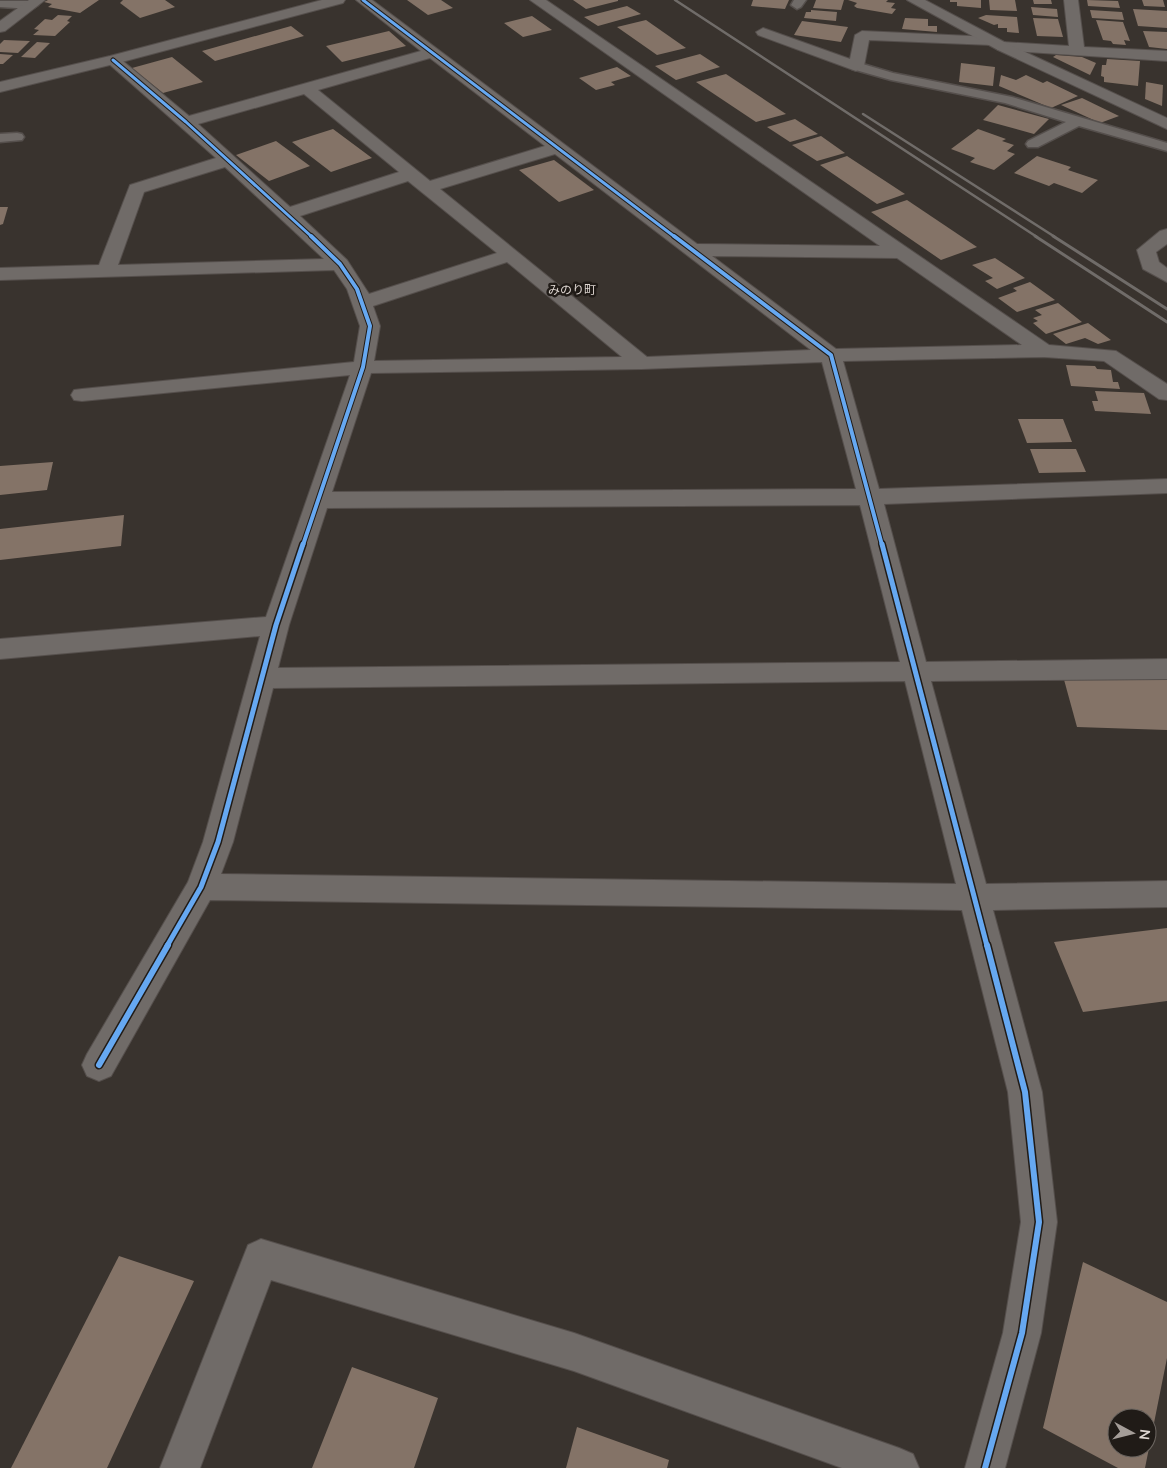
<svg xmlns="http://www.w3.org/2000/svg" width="1167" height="1468" viewBox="0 0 1167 1468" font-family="Mulish,'Noto Sans JP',sans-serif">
  <rect width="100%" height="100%" fill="#39332e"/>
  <g fill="#847367" fill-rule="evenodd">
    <polygon points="48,0 99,0 80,13 48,7 52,4 44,2"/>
    <polygon points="123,0 165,0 175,7 140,18 120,3"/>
    <polygon points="407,0 441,0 453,8 428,15"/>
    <polygon points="573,0 618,0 618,1 586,9"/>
    <polygon points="753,0 789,0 785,9 751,6"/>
    <polygon points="816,0 844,0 841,10 813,8"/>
    <polygon points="848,0 888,0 886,2 895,3 891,8 896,9 892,14 857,8 854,6 857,3"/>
    <polygon points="950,0 981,0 981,8 957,6 957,2 950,2"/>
    <polygon points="989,0 1015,0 1017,11 990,10"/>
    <polygon points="1033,0 1051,0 1052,4 1034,4"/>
    <polygon points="1087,0 1118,1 1120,8 1088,6"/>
    <polygon points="1142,0 1163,0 1165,7 1144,6"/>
    <polygon points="627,6 641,14 598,26 584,17"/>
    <polygon points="1031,7 1057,9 1058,17 1033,15"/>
    <polygon points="1133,9 1167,11 1167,28 1138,26"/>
    <polygon points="811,10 837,12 836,21 804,18 806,12 811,12"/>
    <polygon points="1090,10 1122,12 1124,20 1092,18"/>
    <polygon points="58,15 72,16 67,21 70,22 55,36 33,35 39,30 34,29 45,19 52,20"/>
    <polygon points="986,15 1017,17 1019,33 1007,32 1007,28 998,28 998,24 994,25 978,18"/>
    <polygon points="532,16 552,30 523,37 504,23"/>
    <polygon points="905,18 928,19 928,26 937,26 937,32 902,29"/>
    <polygon points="1033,18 1058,19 1063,37 1037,36"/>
    <polygon points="646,20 686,48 657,55 617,27"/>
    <polygon points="1096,20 1123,22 1130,41 1124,40 1126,45 1113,44 1111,41 1103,40"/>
    <polygon points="802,21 848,27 841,42 794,35"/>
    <polygon points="291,26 304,36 215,61 202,51"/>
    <polygon points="389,31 406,46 342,62 326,46"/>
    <polygon points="1143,31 1167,32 1167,49 1149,47"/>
    <polygon points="4,40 30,41 18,53 0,52 0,44"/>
    <polygon points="37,42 50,43 35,58 21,57"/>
    <polygon points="0,54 13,55 3,64 0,64"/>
    <polygon points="700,54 720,67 676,80 655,66"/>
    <polygon points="1056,55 1082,57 1096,63 1090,75 1053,57"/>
    <polygon points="172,57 203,82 163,93 132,68"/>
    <polygon points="1107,59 1140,61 1138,86 1104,82 1104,77 1101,76 1102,65 1106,65"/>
    <polygon points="961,63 995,67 993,86 959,82"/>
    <polygon points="617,67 631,76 611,82 615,85 596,90 579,78"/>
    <polygon points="726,74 786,114 756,122 696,82"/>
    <polygon points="1001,75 1016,80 1026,75 1043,83 1047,81 1078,96 1051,108 999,86"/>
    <polygon points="1146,82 1163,85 1162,106 1145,99"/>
    <polygon points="1082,98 1119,116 1100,123 1061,105"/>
    <polygon points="998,105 1049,119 1034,134 983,120"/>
    <polygon points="795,119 818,134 790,142 767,127"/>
    <polygon points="333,129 372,158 331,172 292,142"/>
    <polygon points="978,129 1006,139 1002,141 1014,145 1007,151 1015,154 994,170 970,162 975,158 951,149"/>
    <polygon points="821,136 845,153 817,161 792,145"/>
    <polygon points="276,141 310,166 269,181 236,155"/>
    <polygon points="847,156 905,194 877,204 820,165"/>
    <polygon points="1037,156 1071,167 1068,170 1098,180 1082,193 1054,183 1049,186 1014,173"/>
    <polygon points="554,160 594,190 559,202 519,170"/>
    <polygon points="907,200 977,247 941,260 871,212"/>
    <polygon points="0,207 8,207 3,224 0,225"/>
    <polygon points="995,258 1025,278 997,289 985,281 993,278 972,265"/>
    <polygon points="1030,282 1055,300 1017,312 998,298 1017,291 1013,288"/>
    <polygon points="1058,303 1082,322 1046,334 1033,323 1038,321 1033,318 1042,315 1035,310"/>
    <polygon points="1088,323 1111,340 1098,344 1085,338 1066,344 1053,334"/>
    <polygon points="1066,365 1095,366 1097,369 1111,370 1113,382 1118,382 1120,389 1071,386"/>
    <polygon points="1095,391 1144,393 1151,414 1095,411 1092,401 1098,401"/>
    <polygon points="1018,419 1063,419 1072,442 1027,443"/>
    <polygon points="1030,449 1076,449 1086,472 1039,473"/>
    <polygon points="53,462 47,490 0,495 0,466"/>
    <polygon points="124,515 121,546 0,560 0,529"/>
    <polygon points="1063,676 1167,680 1167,730 1077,727"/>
    <polygon points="1167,928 1167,1001 1083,1012 1054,942"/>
    <polygon points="119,1256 194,1281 107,1468 11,1468"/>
    <path d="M1083 1262 1167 1302V1358L1145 1468H1118L1043 1428ZM1117 1418H1147V1448H1117Z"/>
    <polygon points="352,1367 438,1398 414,1468 312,1468"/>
    <polygon points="577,1427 669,1460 667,1468 566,1468"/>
  </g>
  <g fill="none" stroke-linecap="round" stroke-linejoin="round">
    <defs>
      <g id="service">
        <polygon points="794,0 806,0 801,7 797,9 791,5"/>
        <polygon points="0,1 32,1 38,5 32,9 0,7"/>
        <polygon points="856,62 893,73 1012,97 1167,143 1167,151 1079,126 1038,147 1028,147 1026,144 1028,141 1066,122 1005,103 891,80 852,69 850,66"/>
        <polygon points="17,133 22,134 24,137 22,140 0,142 0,134"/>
      </g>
      <g id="minor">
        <polygon points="29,0 45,0 5,31 0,32 0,21"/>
        <path d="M356 0H372L697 244 880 246 530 0H546L1049 345 1116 351 1167 384V400L1159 399 1104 361 1044 357 843 361 879 489 1167 479V493L884 504 926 662 1167 659V679L931 681 986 884 1167 881V907L993 910 1042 1092 1057 1222 1041 1333 1005 1468H965L1003 1333 1021 1222 1008 1092 962 910 210 900 111 1076 99 1081 87 1076 82 1065 87 1054 188 882 203 842 260 636 0 659V639L266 617 350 375 82 401 74 400 71 395 74 390 82 389 354 362 360 326 347 289 334 270 0 280V268L99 265 130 185 216 158 108 63 105 60 108 57H118L189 116 421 51ZM430 58 545 146 430 181 318 90ZM304 94 399 172 290 207 198 124ZM555 154 811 350 647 357 440 189ZM225 167 324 259 118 265 144 192ZM408 181 497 253 369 294 347 260 300 216ZM712 256 897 258 1022 345 836 349ZM507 262 622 357 374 361 380 326 373 306ZM822 362 856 489 332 492 371 373 642 369ZM860 505 900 662 278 668 289 625 327 508ZM905 681 956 884 221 874 233 842 273 688Z"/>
        <polygon points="1064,0 1078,0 1084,47 1167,51 1167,61 998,50 995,47 1003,42 1069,46"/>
        <polygon points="763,28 850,59 855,35 862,31 992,37 999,41 992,45 869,40 864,66 856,71 758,35 756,32"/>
        <polygon points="1167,229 1167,244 1156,252 1159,262 1167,268 1167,282 1143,269 1137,250 1160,231"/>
        <polygon points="261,1239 574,1333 899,1448 913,1454 919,1468 842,1468 574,1371 271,1280 200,1468 160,1468 248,1245"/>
      </g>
      <g id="tertiary">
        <polygon points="322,0 345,0 343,3 118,63 0,92 0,82 110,56"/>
        <polygon points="907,0 925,0 1008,44 1167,118 1167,129 998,50"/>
      </g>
    </defs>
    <use href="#service" stroke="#554f4c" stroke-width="3"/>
    <use href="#minor" stroke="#554f4c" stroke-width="2"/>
    <use href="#tertiary" stroke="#554f4c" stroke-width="2"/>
    <use href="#service" fill="#706b68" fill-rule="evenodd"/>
    <use href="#minor" fill="#706b68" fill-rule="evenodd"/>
    <use href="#tertiary" fill="#706b68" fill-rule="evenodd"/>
    <g stroke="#706c69" stroke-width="2.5">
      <polyline points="675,0 1037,237"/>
      <polyline points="863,114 1055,237"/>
    </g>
    <g stroke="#706c69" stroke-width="3">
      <polyline points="1035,236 1167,322"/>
      <polyline points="1053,236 1167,309"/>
    </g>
    <defs>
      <g id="cycleway-far3">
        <polyline points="363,0 675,237"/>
        <polyline points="113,60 186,122 312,237"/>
      </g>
      <g id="cycleway-far2">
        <polyline points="674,236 831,355 882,545"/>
        <polyline points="303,545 363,367 370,326 357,289 340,264 311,236"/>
      </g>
      <g id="cycleway-far1">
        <polyline points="882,544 987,946"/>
        <polyline points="167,946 201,887 218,842 276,625 303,544"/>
      </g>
      <g id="cycleway">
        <polyline points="99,1065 168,945"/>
        <polyline points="985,1468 1022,1333 1039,1222 1025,1092 987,945"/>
      </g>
    </defs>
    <use href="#cycleway-far3" stroke="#201b17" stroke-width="5"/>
    <use href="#cycleway-far2" stroke="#201b17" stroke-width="6"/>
    <use href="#cycleway-far1" stroke="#201b17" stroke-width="8"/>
    <use href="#cycleway" stroke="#201b17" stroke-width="9"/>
    <use href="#cycleway-far3" stroke="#66a8f1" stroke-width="3"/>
    <use href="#cycleway-far2" stroke="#66a8f1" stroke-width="4"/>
    <use href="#cycleway-far1" stroke="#66a8f1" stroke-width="5"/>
    <use href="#cycleway" stroke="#66a8f1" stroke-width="6"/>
  </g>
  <g text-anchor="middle" stroke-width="5" stroke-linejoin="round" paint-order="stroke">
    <g font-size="12" fill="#ded6d1" stroke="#201b17">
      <text x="572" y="294">みのり町</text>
    </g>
  </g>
  <g transform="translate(1132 1433) rotate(97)"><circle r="24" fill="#201b17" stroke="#6c6661"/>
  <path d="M0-4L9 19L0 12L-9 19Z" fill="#a49d98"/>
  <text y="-8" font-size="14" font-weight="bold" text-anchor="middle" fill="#ded6d1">N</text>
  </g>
</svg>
